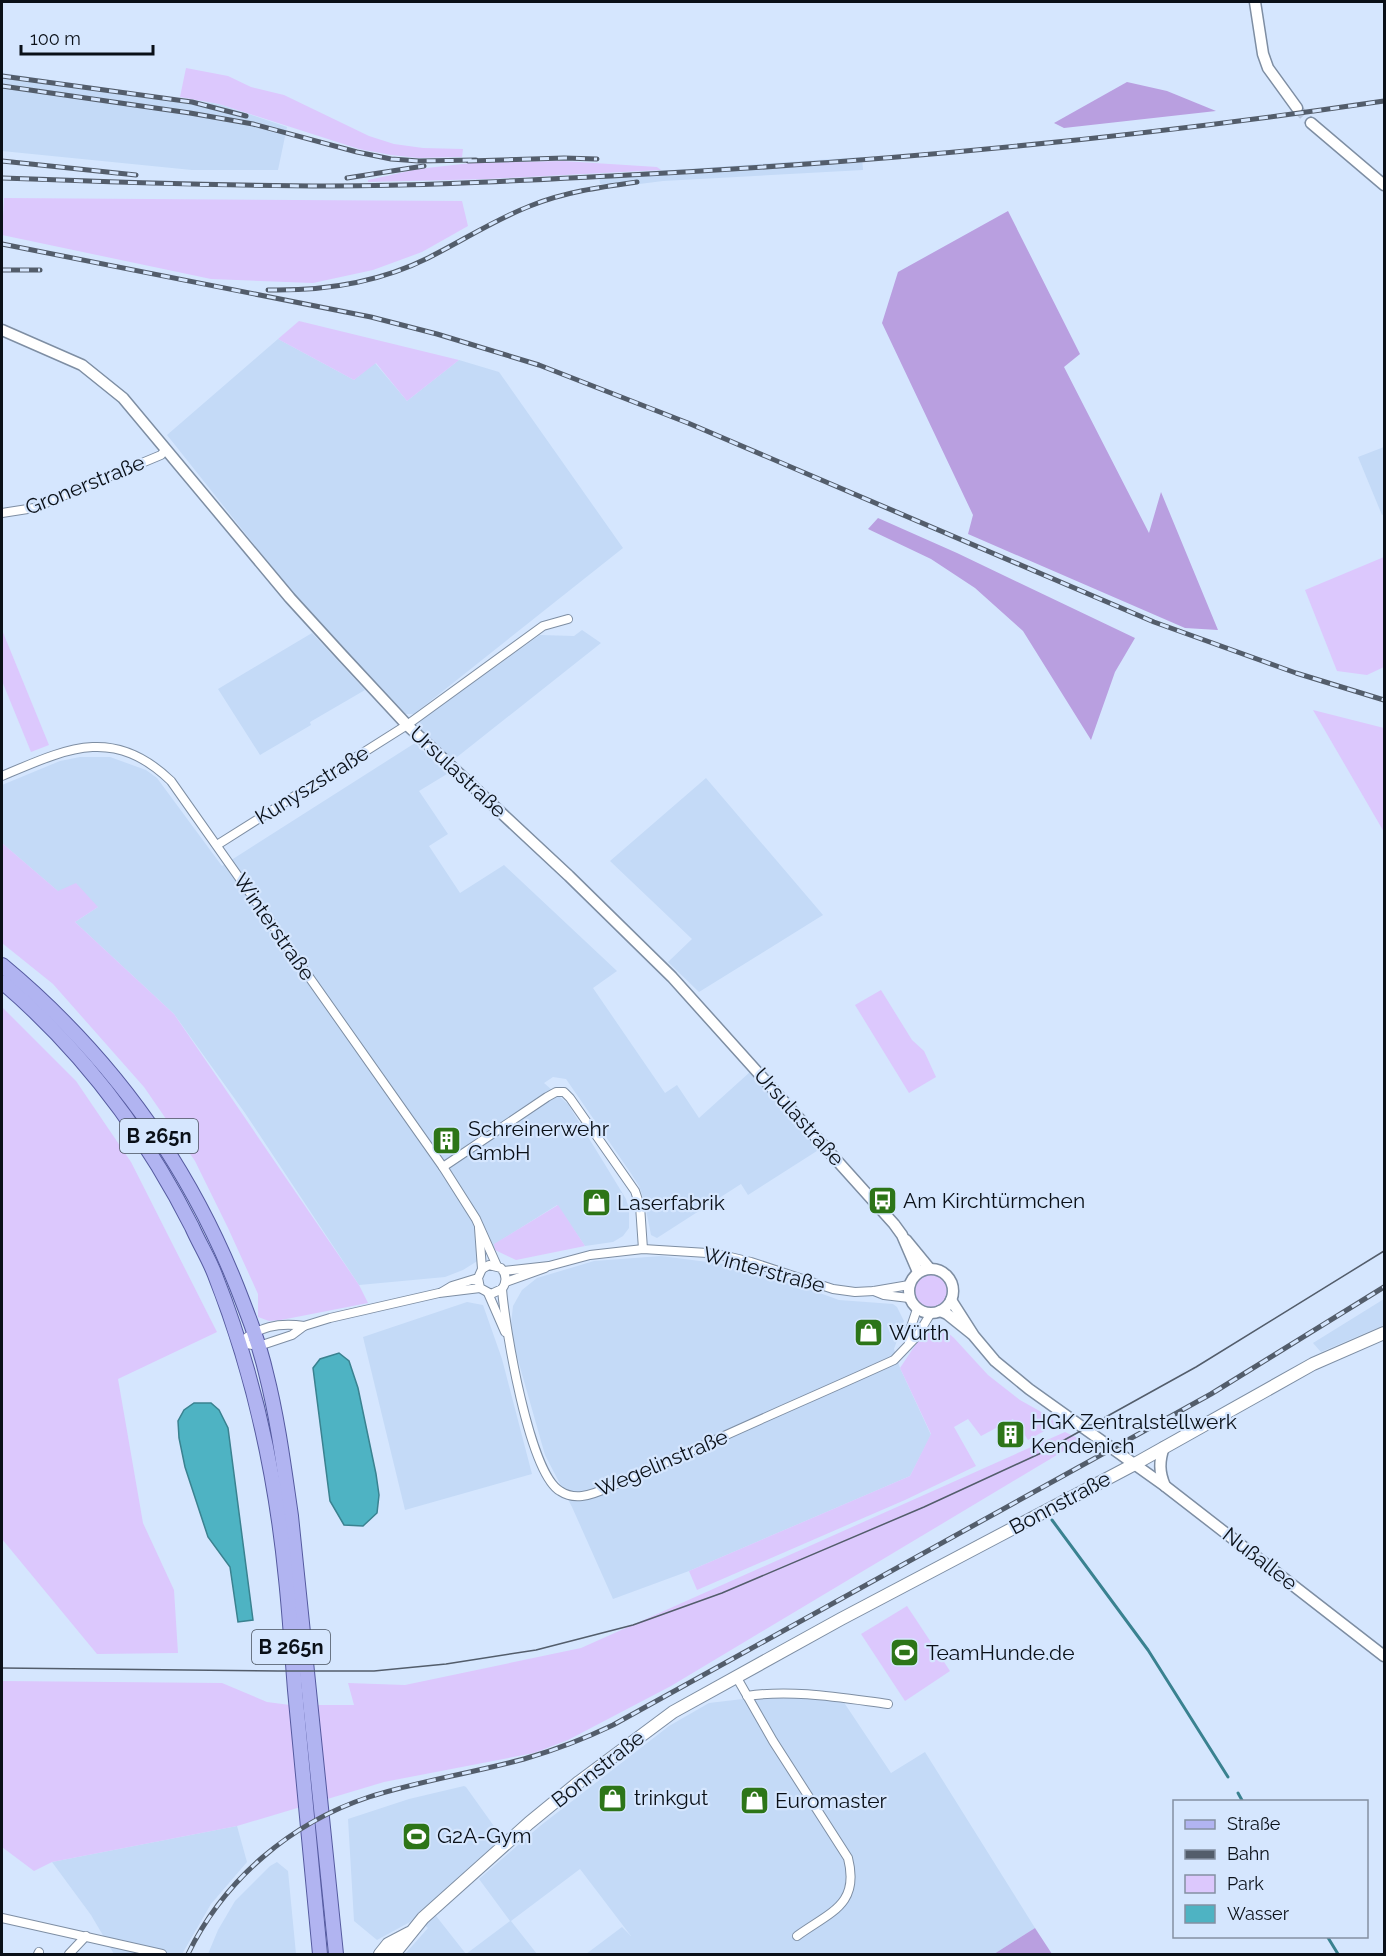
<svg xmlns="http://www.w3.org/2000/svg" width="1386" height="1956" viewBox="0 0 1386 1956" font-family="Raleway,sans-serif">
  <rect width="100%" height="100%" fill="#d5e6fe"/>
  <g fill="#c4daf7">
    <polygon points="2,73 219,104 287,127 278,170 192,170 2,151"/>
    <polygon points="862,157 863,170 663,181 600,189 600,185 606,184 600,184 599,175"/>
    <polygon points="278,339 354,380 375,363 407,401 459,360 499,372 623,548 414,714 403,714 303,606 167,435"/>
    <polygon points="1384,447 1384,514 1382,515 1358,457"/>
    <polygon points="582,630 601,643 452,761 421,734 419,724 421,720 540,635 574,636"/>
    <polygon points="312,633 365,690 310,722 311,725 260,755 218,689"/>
    <polygon points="415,743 447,774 419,791 448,834 429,846 460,893 504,865 617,971 593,988 665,1093 677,1085 699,1118 750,1072 820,1149 748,1195 741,1184 657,1238 651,1235 644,1200 639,1186 630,1172 566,1079 553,1077 544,1083 568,1104 626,1199 629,1209 629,1228 623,1236 613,1242 585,1246 557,1205 495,1244 495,1250 463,1270 445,1277 359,1285 245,1113 174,1014 75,922 98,907 59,892 2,843 2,785 60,761 80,757 110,757 146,770 157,778 222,866"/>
    <polygon points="706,778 823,915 699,992 668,962 692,939 610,861"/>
    <polygon points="661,1256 731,1265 762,1272 839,1300 893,1304 897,1307 904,1321 894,1349 900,1368 931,1435 910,1476 689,1571 613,1599 572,1507 545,1455 516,1353 511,1325 513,1306 522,1290 537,1278 594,1261"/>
    <polygon points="1384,1299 1384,1325 1321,1352 1313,1343"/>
    <polygon points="467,1302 483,1305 502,1359 532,1474 405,1510 363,1337"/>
    <polygon points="769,1696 843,1701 891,1773 925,1752 1035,1928 994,1954 586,1954 622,1927 631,1936 580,1869 511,1921 537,1954 405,1954 428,1928 415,1917 410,1922 377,1940 354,1921 348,1819 409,1799 464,1786 466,1787 501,1836 491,1849 429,1907 466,1954 510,1921 479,1879 540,1826 669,1726 709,1703"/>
    <polygon points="237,1826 247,1862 211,1904 182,1954 114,1954 91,1915 52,1862"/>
    <polygon points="277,1862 288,1871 296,1954 208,1954 218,1930 235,1901 270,1866"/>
  </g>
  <g fill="#dcc8fd">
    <polygon points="186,68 228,76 251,87 284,95 369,136 394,144 423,148 463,149 462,157 418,158 391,155 359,149 219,104 180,97"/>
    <polygon points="563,161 657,167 661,170 488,179 368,182 368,180 418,169 471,163"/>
    <polygon points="4,198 462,201 468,226 422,252 373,270 313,283 211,279 2,235"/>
    <polygon points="299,321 459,360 407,401 376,363 354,380 278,339"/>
    <polygon points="1384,557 1384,667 1367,675 1337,671 1305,590"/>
    <polygon points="2,630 49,745 31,752 2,681"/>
    <polygon points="1313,710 1384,728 1384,832"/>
    <polygon points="2,843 58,891 76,883 98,907 75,922 174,1014 359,1285 368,1303 281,1320 269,1321 258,1317 258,1294 228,1228 195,1161 144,1087 53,984 2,943"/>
    <polygon points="881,990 912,1040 924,1051 936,1077 909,1093 855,1005"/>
    <polygon points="2,1007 76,1081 131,1162 217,1332 118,1379 143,1523 174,1590 178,1653 97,1654 2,1539"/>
    <polygon points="558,1205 585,1246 516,1260 495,1250 494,1244"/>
    <circle cx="931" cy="1292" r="17"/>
    <polygon points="940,1326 954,1338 988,1375 1020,1400 1052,1418 1055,1425 1028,1440 1017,1423 1015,1423 1013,1419 981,1436 968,1419 954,1427 976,1466 905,1500 697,1590 689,1571 910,1476 931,1434 900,1368 924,1332 928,1328"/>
    <polygon points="1065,1432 1082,1440 671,1686 568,1740 534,1753 384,1782 237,1826 52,1862 34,1871 2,1847 2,1681 222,1683 267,1702 290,1705 354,1705 348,1683 405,1685 581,1648"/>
    <polygon points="907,1606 950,1671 905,1701 861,1634"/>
  </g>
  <g fill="#b99fe0">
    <polygon points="1127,82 1167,91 1216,111 1064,128 1054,123"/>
    <polygon points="1008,211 1080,354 1064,367 1149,533 1161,492 1218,630 1185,628 968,534 973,515 882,323 898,272"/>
    <polygon points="878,518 957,553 1135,638 1115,672 1091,740 1023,631 975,588 931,559 868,529"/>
    <polygon points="1035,1928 1052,1954 994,1954"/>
  </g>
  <g fill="#4eb3c3" stroke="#3a8290" stroke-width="1.5">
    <polygon points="339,1353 349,1361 358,1388 376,1474 379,1495 377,1513 363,1526 344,1525 330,1501 313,1368 320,1359"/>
    <polygon points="194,1403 211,1403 219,1410 228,1428 253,1620 238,1622 230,1567 208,1537 185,1467 179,1438 178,1421 184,1410"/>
  </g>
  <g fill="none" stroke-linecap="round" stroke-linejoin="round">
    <g stroke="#3a8290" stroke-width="3">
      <polyline points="1052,1520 1148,1650 1228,1777"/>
      <polyline points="1238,1793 1243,1802"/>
      <polyline points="1327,1936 1338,1954"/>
    </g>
    <polyline stroke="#b7c6dc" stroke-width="10" stroke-dasharray="10 5" stroke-linecap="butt" points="1297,108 1311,123"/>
    <defs>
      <g id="minor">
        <polyline points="2,513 34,508 161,455 166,449"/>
        <path d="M2 776C66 749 113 725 171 781L443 1167 476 1219 497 1266"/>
        <polyline points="217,845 407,725 543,626 568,619"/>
        <polyline points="443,1167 547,1097 556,1092 564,1092 570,1098 635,1191 640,1206 643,1249"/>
        <polyline points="479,1228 482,1269"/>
        <polyline points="504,1271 549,1266 590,1255 643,1249 707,1253 726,1256 751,1262 833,1289 855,1292 874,1291 909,1285"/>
        <polyline points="506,1282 545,1268"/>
        <path d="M502 1289C505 1327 529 1473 560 1491 566 1495 574 1497 582 1496 593 1495 605 1489 616 1484 641 1474 666 1463 691 1451 758 1420 826 1391 894 1360L917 1336 931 1313"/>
        <polyline points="874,1291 884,1295 909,1298"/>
        <path d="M442 1292 452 1286 478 1278 482 1269 489 1265 501 1268C507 1275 507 1282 502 1289L491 1294 480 1288 478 1278"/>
        <polyline points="488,1293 505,1332"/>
        <polyline points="239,1343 259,1346 292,1335 304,1326 330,1318 439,1293 480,1288"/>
        <path d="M239 1343C259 1327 278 1322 304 1326"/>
        <polyline points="909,1343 909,1333 917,1309"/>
        <path d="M737 1678 773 1741 848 1858C860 1905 830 1912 797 1936"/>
        <path d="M747 1696C793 1689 842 1698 888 1704"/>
        <polyline points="2,1918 162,1954"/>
        <polyline points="38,1954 39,1952"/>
        <polyline points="69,1954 86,1936"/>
      </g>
      <g id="tertiary">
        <polyline points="1255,2 1263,54 1268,68 1297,108"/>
        <polyline points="1311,123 1384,185"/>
        <polyline points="2,330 82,365 123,398 290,598 342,655 407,725 569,876 672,977 894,1224 902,1235 918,1272"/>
        <polyline points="906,1240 929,1268"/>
        <circle cx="931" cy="1291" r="22"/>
        <polyline points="951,1300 974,1336 995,1361 1029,1389 1165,1486 1384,1656"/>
        <polyline points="940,1311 947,1314 972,1334"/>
        <path d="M1164 1447C1159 1461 1159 1472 1165 1486"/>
      </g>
      <g id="secondary">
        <polyline points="380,1954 388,1944 409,1933"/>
        <polyline points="394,1954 423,1918 529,1823 579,1782 673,1712 841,1619 1133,1465 1313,1364 1384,1333"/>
      </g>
      <g id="primary">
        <path d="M2 965C108 1053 186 1159 237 1287 248 1315 259 1343 266 1373 278 1420 284 1468 291 1516L336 1954"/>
        <path d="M2 982C83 1051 144 1132 192 1227 199 1243 209 1259 215 1275 253 1371 276 1477 286 1579 290 1616 292 1653 295 1690 303 1778 311 1866 320 1954"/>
      </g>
    </defs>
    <use href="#minor" stroke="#7e8ea3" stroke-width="10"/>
    <use href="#tertiary" stroke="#7e8ea3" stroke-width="13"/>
    <use href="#secondary" stroke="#7e8ea3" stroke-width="14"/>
    <use href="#primary" stroke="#555a9f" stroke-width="16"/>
    <use href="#minor" stroke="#fff" stroke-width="8"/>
    <use href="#tertiary" stroke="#fff" stroke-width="10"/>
    <use href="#secondary" stroke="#fff" stroke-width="12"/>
    <use href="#primary" stroke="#b1b4f1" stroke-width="14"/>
    <polyline stroke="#535d6b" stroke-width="1.5" points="2,1668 278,1671 374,1671 446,1664 536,1650 633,1625 722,1593 924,1507 1039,1454 1196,1367 1384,1251"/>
    <defs>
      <g id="rail">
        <polyline points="2,76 192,102 246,116"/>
        <polyline points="2,86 190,113 253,124 357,152 391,159 419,161 476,160"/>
        <polyline points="2,161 136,175"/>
        <polyline points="468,161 564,158 597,159"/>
        <path d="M2 178C111 182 220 186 329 186 429 186 529 180 629 175 882 162 1133 138 1384 101"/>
        <polyline points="347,178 424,166"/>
        <polyline points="2,244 371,317 437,334 539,365 688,423 1154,622 1296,673 1384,700"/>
        <polyline points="2,270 40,270"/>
        <path d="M268 290C323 291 378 283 428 258 462 241 494 220 530 206 564 192 601 187 637 182"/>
        <path d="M188 1954C224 1880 290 1823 369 1797 419 1781 472 1773 524 1759 555 1750 584 1739 613 1725L1211 1394 1384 1287"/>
      </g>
    </defs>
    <use href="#rail" stroke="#535d6b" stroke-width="5"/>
    <use href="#rail" stroke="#d5e6fe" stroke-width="3" stroke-dasharray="9" stroke-linecap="butt"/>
  </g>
  <defs>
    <symbol id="building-square" viewBox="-11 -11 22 22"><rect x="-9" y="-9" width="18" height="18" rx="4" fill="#2d7518" stroke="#d5e6fe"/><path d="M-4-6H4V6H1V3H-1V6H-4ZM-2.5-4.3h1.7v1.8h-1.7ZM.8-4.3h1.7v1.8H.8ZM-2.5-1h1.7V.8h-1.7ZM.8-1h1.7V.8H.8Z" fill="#fff"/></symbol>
    <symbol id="bus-square" viewBox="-11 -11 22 22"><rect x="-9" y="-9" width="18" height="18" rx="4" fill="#2d7518" stroke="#d5e6fe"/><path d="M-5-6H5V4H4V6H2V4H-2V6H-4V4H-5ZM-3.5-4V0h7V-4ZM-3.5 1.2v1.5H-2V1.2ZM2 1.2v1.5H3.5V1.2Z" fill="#fff"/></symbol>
    <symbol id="shop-square" viewBox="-11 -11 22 22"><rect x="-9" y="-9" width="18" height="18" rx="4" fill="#2d7518" stroke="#d5e6fe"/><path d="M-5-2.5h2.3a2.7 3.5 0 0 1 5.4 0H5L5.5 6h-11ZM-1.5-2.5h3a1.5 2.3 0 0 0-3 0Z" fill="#fff"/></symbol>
    <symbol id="stadium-square" viewBox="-11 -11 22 22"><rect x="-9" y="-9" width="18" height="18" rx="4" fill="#2d7518" stroke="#d5e6fe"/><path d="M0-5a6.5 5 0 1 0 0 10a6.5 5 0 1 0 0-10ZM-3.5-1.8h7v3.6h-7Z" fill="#fff"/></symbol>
  </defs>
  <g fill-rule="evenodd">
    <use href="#building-square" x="430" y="1124" width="33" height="33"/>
    <use href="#bus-square" x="866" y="1184" width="33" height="33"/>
    <use href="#shop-square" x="580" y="1186" width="33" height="33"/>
    <use href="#shop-square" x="852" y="1316" width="33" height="33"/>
    <use href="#building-square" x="994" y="1418" width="33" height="33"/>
    <use href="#stadium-square" x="888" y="1636" width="33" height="33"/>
    <use href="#shop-square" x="596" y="1782" width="33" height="33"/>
    <use href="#shop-square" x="738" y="1784" width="33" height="33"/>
    <use href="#stadium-square" x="400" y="1820" width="33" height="33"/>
  </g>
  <g text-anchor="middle" stroke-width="4.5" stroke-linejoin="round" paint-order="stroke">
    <g fill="#d5e6fe" stroke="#47505d" stroke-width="1.5">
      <rect x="120" y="1119" width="78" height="34" rx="4.5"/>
      <rect x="252" y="1630" width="78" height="34" rx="4.5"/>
    </g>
    <g font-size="20" font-weight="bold" fill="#0a1018">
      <text x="159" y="1143">B 265n</text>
      <text x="291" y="1654">B 265n</text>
    </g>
    <g font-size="21" fill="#0a1018" stroke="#d5e6fe">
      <text transform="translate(85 485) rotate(-22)" y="7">Gronerstraße</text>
      <text transform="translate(458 772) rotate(43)" y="7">Ursulastraße</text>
      <text transform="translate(312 785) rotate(-32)" y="7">Kunyszstraße</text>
      <text transform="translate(274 927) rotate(55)" y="7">Winterstraße</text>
      <text transform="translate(799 1117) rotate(48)" y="7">Ursulastraße</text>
      <text transform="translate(764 1270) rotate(15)" y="7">Winterstraße</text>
      <text transform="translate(662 1463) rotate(-23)" y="7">Wegelinstraße</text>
      <text transform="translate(1060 1503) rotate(-28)" y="7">Bonnstraße</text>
      <text transform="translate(1260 1559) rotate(38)" y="7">Nußallee</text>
      <text transform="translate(598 1769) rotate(-38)" y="7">Bonnstraße</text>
    </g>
    <g font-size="21" fill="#0a1018" stroke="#d5e6fe" text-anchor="start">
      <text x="468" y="1136">Schreinerwehr<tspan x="468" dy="24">GmbH</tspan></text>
      <text x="903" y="1208">Am Kirchtürmchen</text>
      <text x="617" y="1210">Laserfabrik</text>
      <text x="889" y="1340">Würth</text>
      <text x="1031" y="1429">HGK Zentralstellwerk<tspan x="1031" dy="24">Kendenich</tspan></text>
      <text x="926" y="1660">TeamHunde.de</text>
      <text x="634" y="1805">trinkgut</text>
      <text x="775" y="1808">Euromaster</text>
      <text x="437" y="1843">G2A-Gym</text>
    </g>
  </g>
  <rect width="1386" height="1956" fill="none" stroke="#0a1018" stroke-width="6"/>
  <rect x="1173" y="1800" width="195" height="138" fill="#d5e6fe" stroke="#8490a2" stroke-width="1.5"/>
  <rect x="1185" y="1820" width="30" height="9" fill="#b1b4f1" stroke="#8490a2" stroke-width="1.5"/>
  <text x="1227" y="1830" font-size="18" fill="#0a1018">Straße</text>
  <rect x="1185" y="1850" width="30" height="9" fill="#535d6b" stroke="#8490a2" stroke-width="1.5"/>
  <text x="1227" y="1860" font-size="18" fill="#0a1018">Bahn</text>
  <rect x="1185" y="1875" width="30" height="18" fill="#dcc8fd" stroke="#8490a2" stroke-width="1.5"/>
  <text x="1227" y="1890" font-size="18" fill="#0a1018">Park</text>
  <rect x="1185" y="1905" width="30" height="18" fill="#4eb3c3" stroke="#8490a2" stroke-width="1.5"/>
  <text x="1227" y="1920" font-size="18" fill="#0a1018">Wasser</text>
  <path d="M21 45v9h132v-9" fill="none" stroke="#0a1018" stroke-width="3"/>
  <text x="30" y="45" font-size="18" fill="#0a1018" stroke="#d5e6fe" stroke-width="4.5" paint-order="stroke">100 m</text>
</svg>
